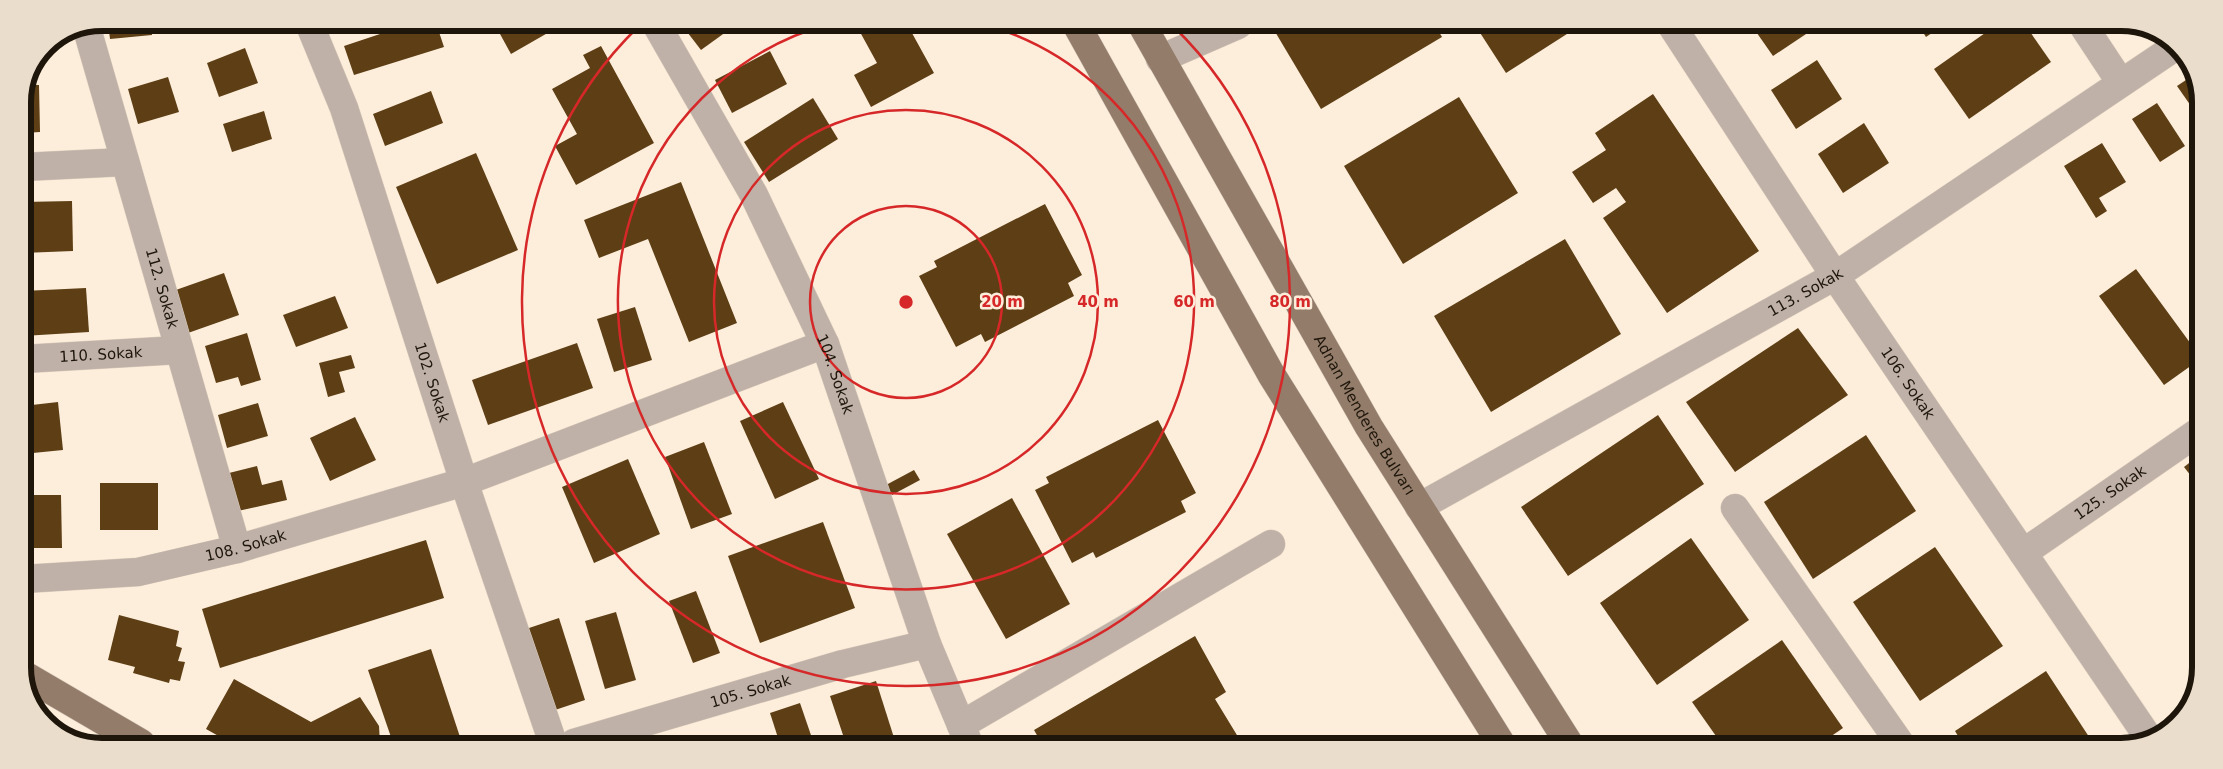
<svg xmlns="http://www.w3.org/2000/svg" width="2223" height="769" viewBox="0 0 2223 769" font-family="'DejaVu Sans',sans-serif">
  <rect width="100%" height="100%" fill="#fdeedc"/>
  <g fill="#5e3f15">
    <polygon points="108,23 151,23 152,35 110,39"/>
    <polygon points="413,23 436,23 444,47 354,75 344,46"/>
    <polygon points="494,23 565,23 511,54"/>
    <polygon points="681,24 737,24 701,50"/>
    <polygon points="757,24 775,24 763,32"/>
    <polygon points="874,24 907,24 934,73 871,107 854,75 877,63 860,32"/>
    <polygon points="1283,25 1435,25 1442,37 1321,109 1274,30"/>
    <polygon points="1475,25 1581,25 1506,73"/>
    <polygon points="1752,26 1818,26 1773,56"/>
    <polygon points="1919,26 1942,26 1926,37"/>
    <polygon points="1995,26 2026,26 2051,62 1969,119 1934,69"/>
    <polygon points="601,46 654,143 576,185 555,146 577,134 552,89 590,68 583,55"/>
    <polygon points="245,48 258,83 219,97 207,63"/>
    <polygon points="770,51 787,84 732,113 715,80"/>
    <polygon points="1817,60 1842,99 1796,129 1771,90"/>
    <polygon points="2192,76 2200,96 2200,119 2177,86"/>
    <polygon points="168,77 179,112 138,124 128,89"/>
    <polygon points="28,85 39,85 40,132 23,133 23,97"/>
    <polygon points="431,91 443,123 385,146 373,114"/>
    <polygon points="1653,94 1759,251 1667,313 1603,218 1626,202 1616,188 1593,203 1572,172 1606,150 1595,133"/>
    <polygon points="1459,97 1518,193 1403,264 1344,166"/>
    <polygon points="813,98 838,139 769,182 744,142"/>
    <polygon points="2157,103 2185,146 2160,162 2132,119"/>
    <polygon points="264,111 272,139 232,152 223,124"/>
    <polygon points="1864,123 1889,163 1843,193 1818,154"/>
    <polygon points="2102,143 2126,182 2099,198 2107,211 2096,218 2064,166"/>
    <polygon points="476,153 518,250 437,284 396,187"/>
    <polygon points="681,182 737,323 689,342 648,239 599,258 584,220"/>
    <polygon points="72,201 73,251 23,253 23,202"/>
    <polygon points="1045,204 1082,275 1068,283 1074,296 985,342 981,334 956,347 919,276 937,267 934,261"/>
    <polygon points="1565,239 1621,334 1491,412 1434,316"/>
    <polygon points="2136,269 2199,355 2199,360 2164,385 2099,296"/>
    <polygon points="224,273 239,315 188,333 173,291"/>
    <polygon points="86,288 89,332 23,336 23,291"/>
    <polygon points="335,296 348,328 296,347 283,315"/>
    <polygon points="635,307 652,360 614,372 597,319"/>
    <polygon points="1798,328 1848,395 1735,472 1686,402"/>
    <polygon points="247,333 261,380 241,386 238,377 216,383 205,346"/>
    <polygon points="577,343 593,388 488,425 472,380"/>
    <polygon points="351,355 355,368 339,372 345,392 328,397 319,363"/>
    <polygon points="58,402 63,450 23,454 23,406"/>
    <polygon points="783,402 819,479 775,499 740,421"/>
    <polygon points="258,403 268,436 227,448 218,415"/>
    <polygon points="1658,415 1704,484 1568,576 1521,507"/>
    <polygon points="355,417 376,460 330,481 310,438"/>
    <polygon points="1158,420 1196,493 1181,501 1186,512 1096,558 1093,552 1072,563 1035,490 1049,483 1046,477"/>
    <polygon points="1866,435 1916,511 1813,579 1764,502"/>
    <polygon points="704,442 732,514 691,529 665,457"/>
    <polygon points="2198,456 2198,485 2184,467"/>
    <polygon points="628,459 660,534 594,563 562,487"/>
    <polygon points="257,466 262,485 282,480 287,500 238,511 229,473"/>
    <polygon points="914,470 920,480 892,495 886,485"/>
    <rect x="100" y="483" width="58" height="47"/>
    <polygon points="23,495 61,495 62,548 23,548"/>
    <polygon points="1012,498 1070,604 1006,639 947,534"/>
    <polygon points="823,522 855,608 760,643 728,556"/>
    <polygon points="1691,538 1749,620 1657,685 1600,603"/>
    <polygon points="426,540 444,598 220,668 202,609"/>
    <polygon points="1935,547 2003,646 1920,701 1853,602"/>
    <polygon points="696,591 720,653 693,663 669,601"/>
    <polygon points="616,612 636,680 605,689 585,621"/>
    <polygon points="119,615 179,631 176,646 182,648 178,661 185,662 180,681 170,679 169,683 133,673 135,667 108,660"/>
    <polygon points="559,618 585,700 552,711 526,629"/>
    <polygon points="1195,636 1226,692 1215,699 1243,745 1042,744 1034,730"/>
    <polygon points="1782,640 1843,728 1817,746 1723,746 1692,702"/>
    <polygon points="431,649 462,743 393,743 368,670"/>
    <polygon points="2046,671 2095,746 1964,746 1955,731"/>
    <polygon points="234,679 311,722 360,697 379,726 380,743 231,743 206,729"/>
    <polygon points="876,681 896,744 846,744 830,696"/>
    <polygon points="800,703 814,744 780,744 770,713"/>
  </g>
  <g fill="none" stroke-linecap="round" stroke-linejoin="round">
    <defs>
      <g id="minor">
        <path id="s1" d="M309 23 344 108 464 482 553 743"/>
        <path id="s2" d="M656 24 754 195 825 344 927 644 969 744"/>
        <path id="s3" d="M1672 26 1835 276 2148 737"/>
        <polyline points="2084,27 2121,83"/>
        <path id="s4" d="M87 29 237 549"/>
        <polyline points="1160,59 1238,25"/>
        <polyline points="23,167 125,162"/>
        <path id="s5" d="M23 359 179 350"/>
        <path id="s6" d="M1419 507 1835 276 2175 47"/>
        <polyline points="1735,508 1902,746"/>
        <path id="s7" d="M2023 553 2198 432"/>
        <path id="s8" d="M23 579 138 572 237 549 464 482 825 344"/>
        <polyline points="961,725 1271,544"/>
        <path id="s9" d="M574 743 843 664 927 644"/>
      </g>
      <g id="major">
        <polyline points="1076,24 1271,374 1502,745"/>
        <path id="s10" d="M1142 25 1369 427 1570 745"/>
        <polyline points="23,674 141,743"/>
      </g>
    </defs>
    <use href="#minor" stroke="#d9cbbb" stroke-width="29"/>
    <use href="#major" stroke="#d9cbbb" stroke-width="29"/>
    <use href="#minor" stroke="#bfb1a7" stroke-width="28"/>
    <use href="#major" stroke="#947c6a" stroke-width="28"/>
  </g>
  <g fill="none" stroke="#d62828" stroke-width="2.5">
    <circle cx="906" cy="302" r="96"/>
    <circle cx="906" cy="302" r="192"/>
    <path d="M983 24A288 288 0 1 1 829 24"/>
    <path d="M1173 26A384 384 0 1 1 639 26"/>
  </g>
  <g text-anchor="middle" stroke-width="5" stroke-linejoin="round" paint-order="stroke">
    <g font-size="15" fill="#1e160b" stroke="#fdeedc">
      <text dy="5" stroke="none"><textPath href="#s4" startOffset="270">112. Sokak</textPath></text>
      <text dy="5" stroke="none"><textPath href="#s6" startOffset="442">113. Sokak</textPath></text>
      <text dy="5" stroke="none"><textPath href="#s5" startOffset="78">110. Sokak</textPath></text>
      <text dy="5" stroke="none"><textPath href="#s2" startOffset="394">104. Sokak</textPath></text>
      <text dy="5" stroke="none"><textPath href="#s1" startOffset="380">102. Sokak</textPath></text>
      <text dy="5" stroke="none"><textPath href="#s3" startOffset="428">106. Sokak</textPath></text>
      <text dy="5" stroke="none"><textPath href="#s10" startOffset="449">Adnan Menderes Bulvarı</textPath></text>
      <text dy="5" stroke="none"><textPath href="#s7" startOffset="106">125. Sokak</textPath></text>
      <text dy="5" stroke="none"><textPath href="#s8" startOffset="226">108. Sokak</textPath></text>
      <text dy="5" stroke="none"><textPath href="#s9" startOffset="184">105. Sokak</textPath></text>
    </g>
  </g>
  <path d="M0 0H2223V769H0ZM102 31H2121A71 71 0 0 1 2192 102V667A71 71 0 0 1 2121 738H102A71 71 0 0 1 31 667V102A71 71 0 0 1 102 31Z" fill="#ebddcb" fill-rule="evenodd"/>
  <path fill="none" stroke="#1e160b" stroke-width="6" d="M102 31H2121A71 71 0 0 1 2192 102V667A71 71 0 0 1 2121 738H102A71 71 0 0 1 31 667V102A71 71 0 0 1 102 31Z"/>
  <circle cx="906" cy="302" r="8" fill="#d62828" stroke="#fdeedc" stroke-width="2.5"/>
  <g font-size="15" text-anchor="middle" font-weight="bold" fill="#d62828" stroke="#fdeedc" stroke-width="5" stroke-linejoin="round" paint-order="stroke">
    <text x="1002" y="307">20 m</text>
    <text x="1098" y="307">40 m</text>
    <text x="1194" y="307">60 m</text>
    <text x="1290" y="307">80 m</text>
  </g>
</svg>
